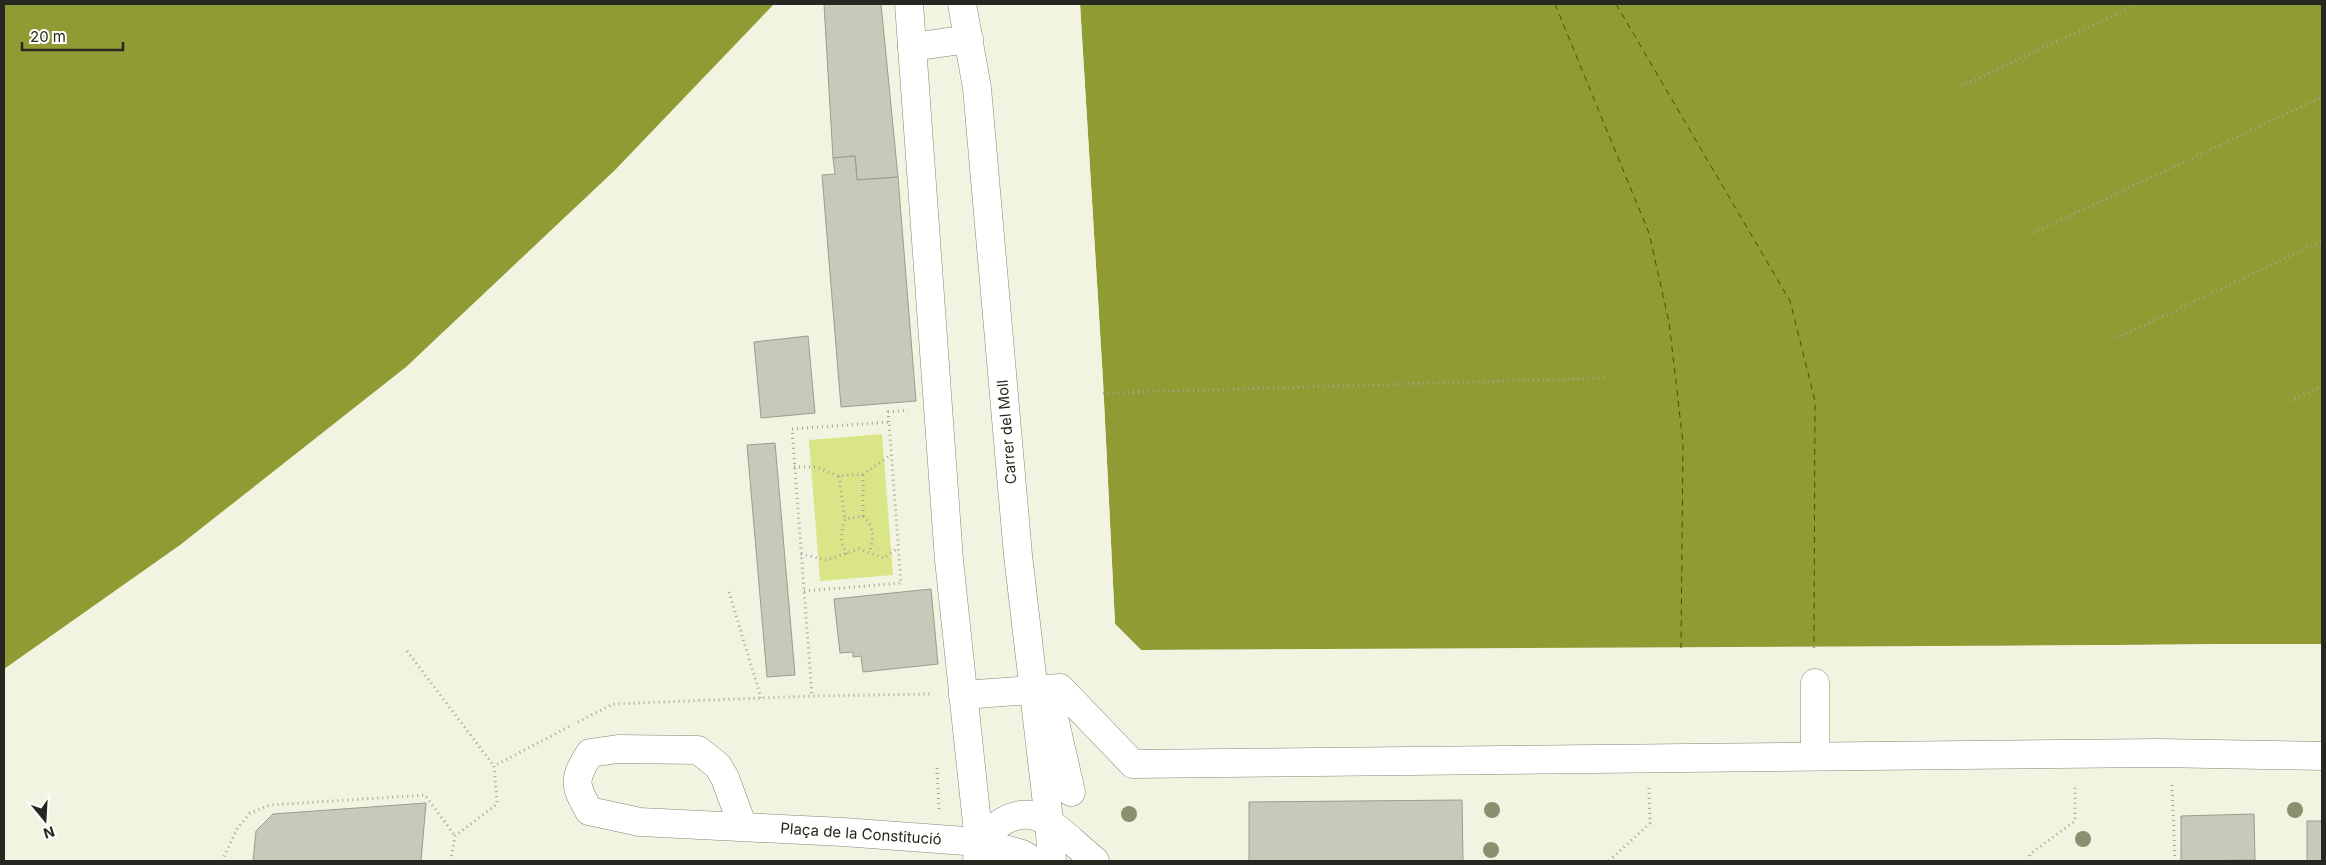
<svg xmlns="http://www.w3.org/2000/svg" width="2326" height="865" viewBox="0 0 2326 865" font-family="Inter,sans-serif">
  <rect width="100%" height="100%" fill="#f0f4e1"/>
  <polygon fill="#d9e586" points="882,434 893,575 820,581 809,440"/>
  <g fill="#909b33">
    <polygon points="4,4 774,4 615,170 406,367 180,545 4,669"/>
    <polygon points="1080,4 2322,4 2322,644 1141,650 1115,624 1103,381"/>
  </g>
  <polygon fill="#f0f4e1" points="1077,4 1080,4 1103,381 1115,624 1141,650 1814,648 2218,644 2322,644 2322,646 1140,652 1112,624 1101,381"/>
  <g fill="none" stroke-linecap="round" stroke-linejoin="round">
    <g stroke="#4b5100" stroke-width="1" stroke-dasharray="6 5" stroke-linecap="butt">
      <polyline points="1555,4 1649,233 1669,322 1683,443 1681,648"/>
      <polyline points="1616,4 1790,301 1815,401 1814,648"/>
    </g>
  </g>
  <g fill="#c7cab8" stroke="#9a9d8c">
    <polygon points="824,4 881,4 898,177 857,180 855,156 833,158"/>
    <polygon points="855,156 857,180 898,177 916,401 841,407 822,175 835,174 833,158"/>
    <polygon points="808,336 815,413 761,418 754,342"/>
    <polygon points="775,443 795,675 767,677 747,445"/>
    <polygon points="931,589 938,664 863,672 861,656 853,657 853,652 840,653 834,599"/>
    <polygon points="1462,800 1463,861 1249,861 1249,802"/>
    <polygon points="426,803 421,861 253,861 256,831 273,814"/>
    <polygon points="2254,814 2255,860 2181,861 2181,816"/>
    <rect x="2307" y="821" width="15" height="40"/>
  </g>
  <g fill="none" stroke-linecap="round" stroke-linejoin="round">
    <defs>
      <g id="minor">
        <polyline points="909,4 949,560 979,842 977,861"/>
        <polyline points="962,4 977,88 1018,555 1049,821 1052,861"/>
        <polyline points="912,47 969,39"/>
        <polyline points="963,695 1060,688 1133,764 2159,753 2322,756"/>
        <polyline points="1049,696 1071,792"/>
        <polyline points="1815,756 1815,683"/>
        <path d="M743 827 725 778 718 766 698 750 618 749 590 753C573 780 574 784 589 811L640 822 843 832 979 842 1022 854 1034 861"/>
        <path d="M979 842C1029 787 1052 826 1095 861"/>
      </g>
    </defs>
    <use href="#minor" stroke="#848776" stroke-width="29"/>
    <g stroke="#a3a697" stroke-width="3" stroke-dasharray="1 4" stroke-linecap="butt">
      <polyline points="1961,86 2138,4"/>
      <polyline points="2029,235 2322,97"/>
      <polyline points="2117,338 2322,241"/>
      <polyline points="1103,393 1604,378"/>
      <polyline points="2290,401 2322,386"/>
      <polyline points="889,422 888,412 908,410"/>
      <polyline points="794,467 816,467 839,476 863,474 891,455"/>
      <polyline points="839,476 845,519"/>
      <polyline points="863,516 863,474"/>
      <polyline points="801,554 827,560 859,549 884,558 898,548"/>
      <path d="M847 554C839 542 841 532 845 519L863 516C875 528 874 538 869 553"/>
      <polyline points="804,591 901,583 889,422 792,429 812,696"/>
      <polyline points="729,592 761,698"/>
      <polyline points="407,651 494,766"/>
      <polyline points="578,722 613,704 812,696 931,694"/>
      <polyline points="937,768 939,809"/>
      <polyline points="2172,785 2175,861"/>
      <polyline points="222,861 237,829 250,813 270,805 425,795 455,836"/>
      <polyline points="451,861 455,836 497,804 494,766 572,725"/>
      <polyline points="1609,861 1650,823 1649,788"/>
      <polyline points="2029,861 2030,854 2075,821 2075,784"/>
    </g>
    <use href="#minor" stroke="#fff" stroke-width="28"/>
  </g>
  <g fill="#8b8f70">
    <circle cx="1492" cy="810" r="8"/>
    <circle cx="2295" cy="810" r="8"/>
    <circle cx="1129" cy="814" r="8"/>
    <circle cx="2083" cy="839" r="8"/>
    <circle cx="1491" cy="850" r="8"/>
  </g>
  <g text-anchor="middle" stroke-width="4" stroke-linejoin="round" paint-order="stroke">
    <g font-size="15" fill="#262720" stroke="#fefffb">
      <text transform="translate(1007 432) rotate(-95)" y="5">Carrer del Moll</text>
      <text transform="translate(861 834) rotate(4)" y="5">Plaça de la Constitució</text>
    </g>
  </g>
  <rect width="2326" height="865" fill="none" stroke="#262720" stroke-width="10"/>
  <g transform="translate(45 820) rotate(162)" stroke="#fefffb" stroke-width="4" paint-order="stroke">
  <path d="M0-4L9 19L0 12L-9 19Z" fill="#262720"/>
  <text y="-8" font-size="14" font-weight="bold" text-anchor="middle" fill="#262720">N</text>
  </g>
  <path d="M22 42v8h101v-8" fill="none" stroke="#262720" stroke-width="2.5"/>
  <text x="30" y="42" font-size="15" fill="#262720" stroke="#fefffb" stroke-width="4" paint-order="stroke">20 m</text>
</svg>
